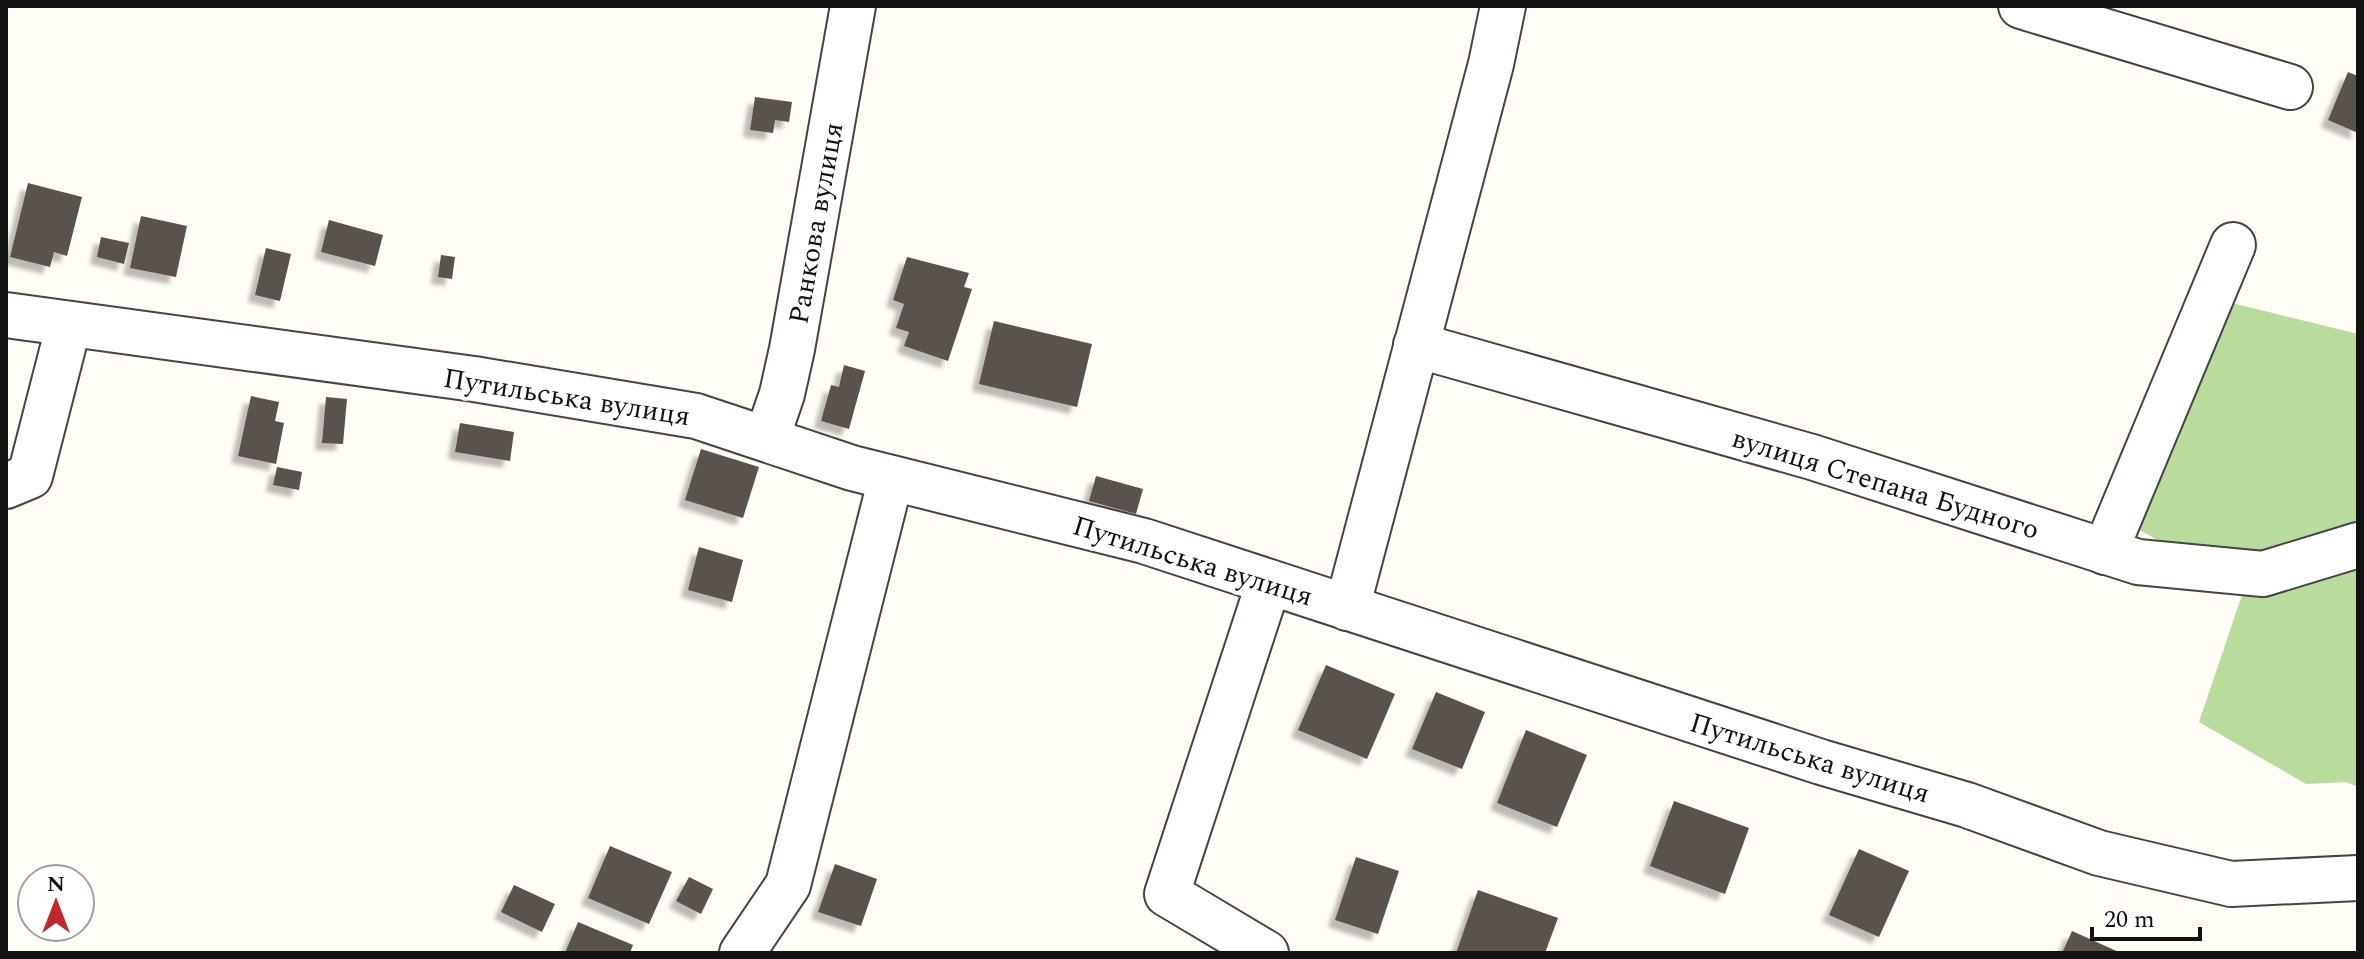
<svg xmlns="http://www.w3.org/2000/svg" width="2364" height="959" viewBox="0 0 2364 959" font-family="Spectral,serif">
  <defs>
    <filter id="shadow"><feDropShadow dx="-7" dy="7" stdDeviation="2" flood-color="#0004"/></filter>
  </defs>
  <rect width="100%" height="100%" fill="#fffdf5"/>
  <polygon fill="#b9dc9c" points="2212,298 2358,334 2358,787 2346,782 2306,784 2199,722 2244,589 2131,525"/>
  <g fill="#5a524d" filter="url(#shadow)">
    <polygon points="2348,72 2358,76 2358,133 2328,120"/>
    <polygon points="755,97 792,102 789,122 775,120 773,133 750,130"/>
    <polygon points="28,183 82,197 67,256 54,252 50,267 10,257"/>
    <polygon points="141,216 187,226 176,277 130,268"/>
    <polygon points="329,220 383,235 375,266 321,252"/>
    <polygon points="101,237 129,243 124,264 97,257"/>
    <polygon points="266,248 291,254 280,301 255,295"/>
    <polygon points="441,255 455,257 452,279 438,277"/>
    <polygon points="907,257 969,273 964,287 972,289 948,361 904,346 909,332 896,328 904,304 893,300"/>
    <polygon points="994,321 1092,344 1077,407 979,384"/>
    <polygon points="844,365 865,371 849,429 821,421 831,385 839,387"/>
    <polygon points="251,396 279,402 275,421 284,423 276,464 238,456"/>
    <polygon points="326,397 347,399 343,444 322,443"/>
    <polygon points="460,423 514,432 510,461 455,452"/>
    <polygon points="701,449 759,467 743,518 685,500"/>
    <polygon points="277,467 302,472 299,490 273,485"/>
    <polygon points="1096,476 1143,489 1136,514 1089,501"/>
    <polygon points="699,547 743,560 732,602 688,590"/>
    <polygon points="1326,665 1395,694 1367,759 1298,730"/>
    <polygon points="1436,692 1485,712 1462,769 1412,749"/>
    <polygon points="1526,730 1587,755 1557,827 1497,803"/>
    <polygon points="1674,801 1749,828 1725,894 1650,866"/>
    <polygon points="610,846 672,872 649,924 588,898"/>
    <polygon points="1859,849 1909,871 1879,937 1829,915"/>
    <polygon points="1356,857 1399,871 1378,934 1335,920"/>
    <polygon points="835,864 877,879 861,926 818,912"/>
    <polygon points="689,877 713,889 701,914 676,901"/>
    <polygon points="514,885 555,904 542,932 501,912"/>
    <polygon points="1478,890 1558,918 1545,953 1456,953"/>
    <polygon points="578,922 633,945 630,953 565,953"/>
    <polygon points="2072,931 2121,953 2062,953"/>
  </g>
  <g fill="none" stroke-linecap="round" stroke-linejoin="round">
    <defs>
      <g id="minor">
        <polyline points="2021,6 2290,87"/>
        <polyline points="6,315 474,379 696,416 852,468 1144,541 1821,762 1967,805 2099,853 2231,884 2358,878"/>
        <polyline points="1416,345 1812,457 2138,562 2263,574 2358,545"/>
        <polyline points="767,438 782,394 792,349 853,6"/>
        <polyline points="6,486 30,476 69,324"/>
        <polyline points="2105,552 2233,245"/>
        <polyline points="1347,608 1491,64 1503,6"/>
        <polyline points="742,953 788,885 891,478"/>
        <polyline points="1266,953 1167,894 1269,582"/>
      </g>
    </defs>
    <use href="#minor" stroke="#444" stroke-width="48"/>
    <use href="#minor" stroke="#fff" stroke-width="44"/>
  </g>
  <g text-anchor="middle" stroke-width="8" stroke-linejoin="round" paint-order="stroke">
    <g font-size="28" fill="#111" stroke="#fff">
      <text transform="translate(815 223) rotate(-80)" y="10">Ранкова вулиця</text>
      <text transform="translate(567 396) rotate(9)" y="10">Путильська вулиця</text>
      <text transform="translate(1886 483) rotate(17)" y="10">вулиця Степана Будного</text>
      <text transform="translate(1193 560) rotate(17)" y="10">Путильська вулиця</text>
      <text transform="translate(1810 757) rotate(17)" y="10">Путильська вулиця</text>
    </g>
  </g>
  <rect width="2364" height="959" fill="none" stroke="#111111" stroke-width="16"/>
  <g transform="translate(56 903)"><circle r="38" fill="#ffffff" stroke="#a0a0a0" stroke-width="2"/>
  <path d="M0-6L14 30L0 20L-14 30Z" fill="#c4262e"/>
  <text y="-12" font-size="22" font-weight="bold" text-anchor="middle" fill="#111111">N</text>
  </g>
  <path d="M2092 927v12h108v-12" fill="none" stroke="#111111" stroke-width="4"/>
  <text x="2104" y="927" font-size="24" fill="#111111" stroke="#ffffff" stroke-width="6" paint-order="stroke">20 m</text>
</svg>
